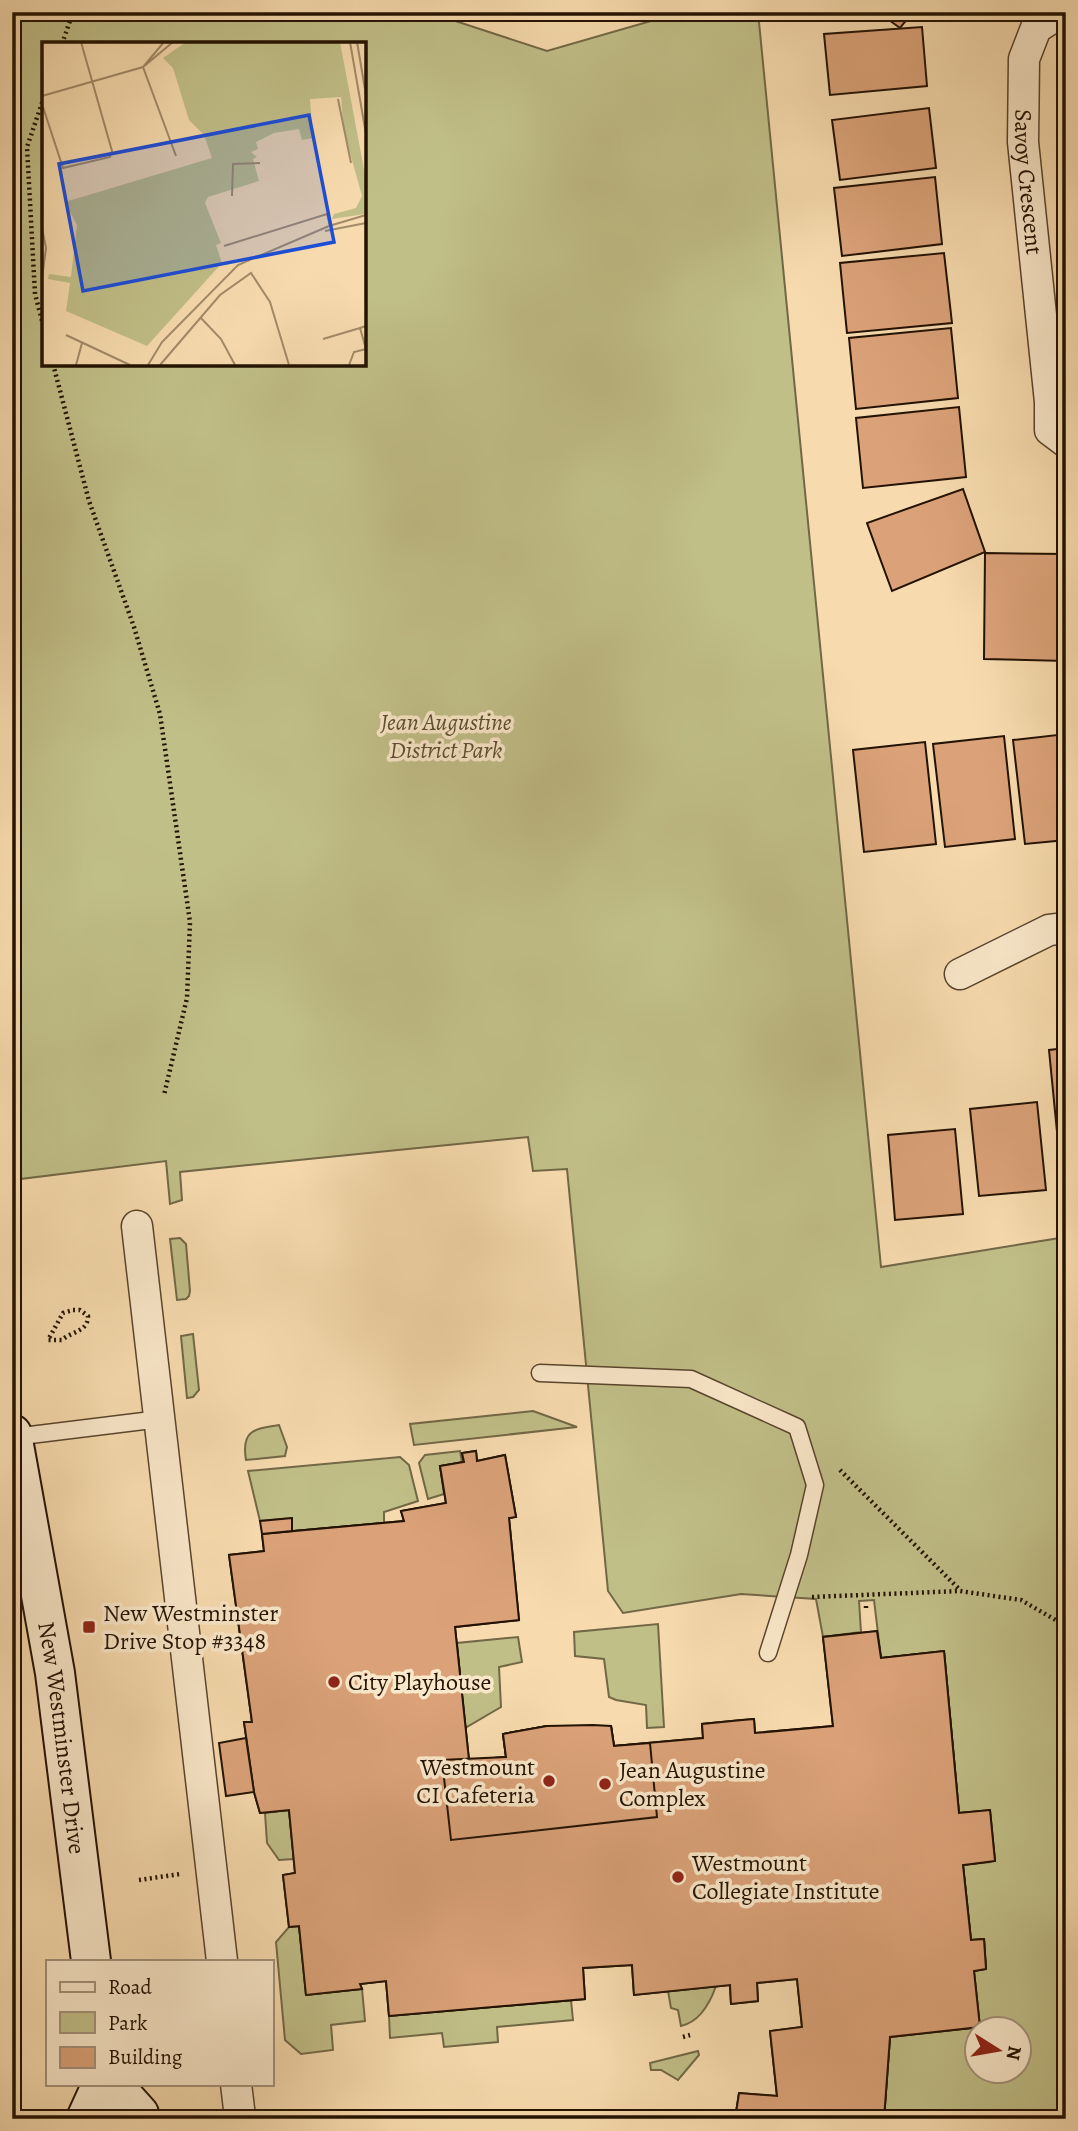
<svg xmlns="http://www.w3.org/2000/svg" width="1078" height="2131" viewBox="0 0 1078 2131" font-family="Alegreya,serif">
  <rect width="100%" height="100%" fill="#f7dbae"/>
  <filter id="stains"><feTurbulence type="fractalNoise" baseFrequency=".00286" numOctaves="4"/><feColorMatrix values="0 0 0 0 .2 0 0 0 0 .09 0 0 0 0 .02 0 0 0 .5 -.17"/></filter>
  <radialGradient id="worn" r=".72"><stop offset=".6" stop-color="#630" stop-opacity="0"/><stop offset="1" stop-color="#630" stop-opacity=".3"/></radialGradient>
  <g fill="#c1bf88" stroke="#726845" stroke-width="2" fill-rule="evenodd">
    <path d="M12 12H428L547 51 682 12H758L881 1267 1066 1237V2119H884L890 2037 974 1971 986 1969 984 1939 971 1940 963 1865 990 1862 989 1811 959 1813 944 1651 881 1658 874 1600 859 1601 861 1632 823 1637 816 1599 741 1594 623 1613 608 1591 567 1169 533 1171 528 1137 180 1172 182 1200 170 1204 166 1161 12 1180ZM44 44H364V364H44ZM976 2030H1018V2072H976Z"/>
    <polygon points="180,1238 186,1244 190,1291 189,1296 186,1299 177,1300 170,1239"/>
    <polygon points="193,1334 199,1390 193,1397 187,1398 181,1336"/>
    <polygon points="533,1411 577,1427 414,1445 410,1424"/>
    <path d="M279 1425 287 1447 285 1456 246 1460C241 1430 254 1429 279 1425Z"/>
    <polygon points="460,1451 462,1462 440,1466 444,1494 428,1499 419,1463 425,1455"/>
    <polygon points="400,1457 409,1465 418,1501 384,1512 384,1523 292,1531 291,1518 260,1521 248,1471"/>
    <polygon points="658,1624 664,1727 647,1728 646,1705 616,1700 609,1697 604,1659 575,1656 574,1632"/>
    <polygon points="518,1637 522,1662 499,1667 501,1707 465,1728 457,1643"/>
    <polygon points="289,1810 294,1859 279,1860 267,1843 265,1813"/>
    <polygon points="299,1926 307,1995 362,1989 365,2021 331,2025 333,2050 301,2054 285,2040 276,1942 289,1927"/>
    <path d="M716 1986C710 2003 699 2022 681 2026L678 2010 671 2008 668 1991Z"/>
    <polygon points="571,2000 573,2020 497,2027 498,2042 444,2047 442,2033 390,2038 389,2016"/>
    <polygon points="698,2051 699,2055 678,2080 661,2070 651,2070 650,2063"/>
  </g>
  <g fill="#dba279" stroke="#231202" stroke-width="2">
    <polygon points="878,12 913,12 900,28"/>
    <polygon points="922,27 927,86 830,95 824,34"/>
    <polygon points="929,108 936,168 840,180 832,120"/>
    <polygon points="935,177 942,244 842,256 834,188"/>
    <polygon points="944,253 952,323 847,333 840,263"/>
    <polygon points="951,328 958,398 856,409 849,338"/>
    <polygon points="959,407 966,477 863,488 856,418"/>
    <polygon points="963,489 985,552 892,591 867,523"/>
    <polygon points="985,553 1066,554 1066,661 984,659"/>
    <polygon points="1066,734 1066,840 1025,844 1013,740"/>
    <polygon points="1004,736 1015,839 945,847 933,744"/>
    <polygon points="925,742 936,844 864,852 853,750"/>
    <polygon points="1066,1048 1066,1151 1059,1152 1049,1050"/>
    <polygon points="1037,1102 1046,1190 979,1196 970,1109"/>
    <polygon points="955,1129 963,1214 895,1220 888,1135"/>
    <polygon points="476,1451 477,1461 505,1455 516,1517 509,1518 519,1620 455,1627 469,1760 506,1757 503,1734 547,1726 611,1726 614,1746 703,1738 702,1724 742,1720 754,1719 755,1733 833,1726 823,1637 877,1631 881,1658 944,1651 959,1813 990,1810 995,1861 963,1865 971,1940 984,1939 986,1969 974,1971 980,2027 890,2037 884,2119 735,2119 739,2093 777,2096 770,2031 802,2027 797,1979 757,1983 758,2001 731,2004 730,1985 634,1995 632,1965 583,1968 585,1999 389,2016 386,1981 360,1984 362,1989 306,1995 299,1926 289,1927 283,1875 295,1873 289,1810 260,1813 254,1792 244,1722 252,1722 229,1555 264,1551 262,1534 404,1521 401,1511 446,1503 440,1466 464,1462 462,1453"/>
    <polygon points="476,1451 477,1461 505,1455 516,1517 509,1518 519,1620 455,1627 469,1760 506,1757 503,1734 547,1726 611,1726 614,1746 703,1738 702,1724 742,1720 754,1719 755,1733 833,1726 823,1637 877,1631 881,1658 944,1651 959,1813 990,1810 995,1861 963,1865 971,1940 984,1939 986,1969 974,1971 980,2027 890,2037 884,2119 735,2119 739,2093 777,2096 770,2031 802,2027 797,1979 757,1983 758,2001 731,2004 730,1985 634,1995 632,1965 583,1968 585,1999 389,2016 386,1981 360,1984 362,1989 306,1995 299,1926 289,1927 283,1875 295,1873 289,1810 260,1813 254,1792 244,1722 252,1722 229,1555 264,1551 262,1534 404,1521 401,1511 446,1503 440,1466 464,1462 462,1453"/>
    <polygon points="292,1518 292,1531 262,1534 260,1521"/>
    <polygon points="593,1725 611,1726 614,1746 650,1743 657,1817 451,1840 442,1760 506,1757 503,1734 547,1726"/>
    <polygon points="246,1738 254,1792 226,1796 219,1743"/>
  </g>
  <g fill="none" stroke-linecap="round" stroke-linejoin="round">
    <defs>
      <g id="lane">
        <polyline points="540,1373 691,1379 797,1427 815,1485 799,1555 768,1653"/>
        <polyline points="14,1437 160,1419"/>
      </g>
      <g id="street">
        <path id="s1" d="M1061 12 1036 28 1024 59 1023 142 1050 402V430L1066 442"/>
        <polyline points="960,974 1049,930 1066,928"/>
        <polyline points="137,1226 222,1961"/>
        <polyline points="236,2084 240,2117"/>
      </g>
      <g id="secondary">
        <path id="s2" d="M12 1434 55 1673 91 1961"/>
        <polyline points="112,2084 139,2114 139,2119"/>
        <polyline points="86,2119 102,2084"/>
      </g>
    </defs>
    <use href="#lane" stroke="#58442d" stroke-width="19"/>
    <use href="#street" stroke="#58442d" stroke-width="33"/>
    <use href="#secondary" stroke="#231202" stroke-width="42"/>
    <g stroke="#231202" stroke-width="4.5" stroke-dasharray="2 3.5" stroke-linecap="butt">
      <polyline points="62,44 73,12"/>
      <polyline points="44,97 27,147 35,294 44,328"/>
      <polyline points="53,364 89,501 134,627 160,714 190,922 187,998 164,1095"/>
      <path d="M73 1310H80L88 1316C88 1332 72 1331 62 1340H48L63 1313Z"/>
      <polyline points="840,1470 960,1590"/>
      <polyline points="812,1597 960,1591 1021,1600 1066,1626"/>
      <polyline points="866,1606 866,1611"/>
      <polyline points="139,1880 180,1874"/>
      <polyline points="683,2037 690,2035"/>
    </g>
    <use href="#lane" stroke="#fae8ca" stroke-width="16"/>
    <use href="#street" stroke="#fae8ca" stroke-width="30"/>
    <use href="#secondary" stroke="#fae8ca" stroke-width="38"/>
  </g>
  <g fill="#8f2418" stroke="#fae8ca" stroke-width="2.5">
    <rect x="82" y="1620" width="14" height="14" rx="3.5"/>
    <circle cx="334" cy="1682" r="7"/>
    <circle cx="549" cy="1781" r="7"/>
    <circle cx="605" cy="1784" r="7"/>
    <circle cx="678" cy="1877" r="7"/>
  </g>
  <g text-anchor="middle" stroke-width="7" stroke-linejoin="round" paint-order="stroke">
    <g font-size="24" fill="#231202" stroke="#fae8ca">
      <text dy="8" stroke="none"><textPath href="#s1" startOffset="186">Savoy Crescent</textPath></text>
      <text dy="8" stroke="none"><textPath href="#s2" startOffset="308">New Westminster Drive</textPath></text>
    </g>
    <g font-size="24" font-style="italic" fill="#5a4f31" stroke="#fae8ca">
      <text x="446" y="730">Jean Augustine<tspan x="446" dy="28">District Park</tspan></text>
    </g>
    <g font-size="24" fill="#231202" stroke="#fae8ca" text-anchor="start">
      <text x="103" y="1621">New Westminster<tspan x="103" dy="28">Drive Stop #3348</tspan></text>
      <text x="348" y="1690">City Playhouse</text>
      <text x="535" y="1775" text-anchor="end">Westmount<tspan x="535" dy="28">CI Cafeteria</tspan></text>
      <text x="619" y="1778">Jean Augustine<tspan x="619" dy="28">Complex</tspan></text>
      <text x="692" y="1871">Westmount<tspan x="692" dy="28">Collegiate Institute</tspan></text>
    </g>
  </g>
  <g transform="translate(42 42)">
    <rect width="324" height="324" fill="#f7dbae"/>
    <path d="M144 0H298L324 138V167L323 172 290 177 292 172 314 166 320 154 302 89 299 55 268 57 271 96 260 98 257 87 232 91 214 100 216 107 209 110 215 115 211 117 217 139 166 155 163 161 179 201 174 203 180 221 105 304 24 269 28 241 6 237 7 232 29 235 35 183 23 160 170 116 162 93 147 78 131 26 121 16Z" fill="#c1bf88"/>
    <path fill="none" stroke="#a28b69" stroke-width="2" d="M122 0 101 25 134 114M308 0 324 92M315 0 324 53M0 54 101 25 131 0M296 57 309 121M0 62 21 126 68 115 70 109 39 0M190 154 191 122 218 121M0 186 4 206 0 236M283 189 324 181M182 204 285 172 288 184M158 275 179 297 193 323M324 284 318 286 324 307M24 293 88 323M281 297 318 286M34 323 40 301M106 323 120 300 196 223 287 184 324 173M118 323 178 253 209 231 228 260 247 323M307 323 312 310 324 307"/>
    <path fill="#1d4ed8" fill-opacity="0.15" stroke="#1d4ed8" stroke-width="3.5" d="M267 73 292 200 41 249 17 122Z"/>
    <rect width="324" height="324" fill="none" stroke="#231202" stroke-width="3.5"/>
  </g>
  <rect width="1078" height="2131" fill="none" stroke="#f7dbae" stroke-width="42"/>
  <rect x="14" y="14" width="1050" height="2103" fill="none" stroke="#231202" stroke-width="3.5"/>
  <rect x="21" y="21" width="1036" height="2089" fill="none" stroke="#231202" stroke-width="2"/>
  <rect x="46" y="1960" width="228" height="126" fill="#fae8ca" stroke="#a4927a" stroke-width="2"/>
  <rect x="60" y="1982" width="35" height="10" fill="#fae8ca" stroke="#a4927a" stroke-width="2"/>
  <text x="108" y="1994" font-size="21" fill="#231202">Road</text>
  <rect x="60" y="2012" width="35" height="21" fill="#c1bf88" stroke="#a4927a" stroke-width="2"/>
  <text x="108" y="2030" font-size="21" fill="#231202">Park</text>
  <rect x="60" y="2047" width="35" height="21" fill="#dba279" stroke="#a4927a" stroke-width="2"/>
  <text x="108" y="2064" font-size="21" fill="#231202">Building</text>
  <g transform="translate(998 2050) rotate(101)"><circle r="33" fill="#fae8ca" stroke="#a4927a" stroke-width="2"/>
  <path d="M0-5L12 26L0 18L-12 26Z" fill="#8f2418"/>
  <text y="-10" font-size="19" font-weight="bold" text-anchor="middle" fill="#231202">N</text>
  </g>
  <rect width="100%" height="100%" filter="url(#stains)"/>
  <rect width="100%" height="100%" fill="url(#worn)"/>
</svg>
